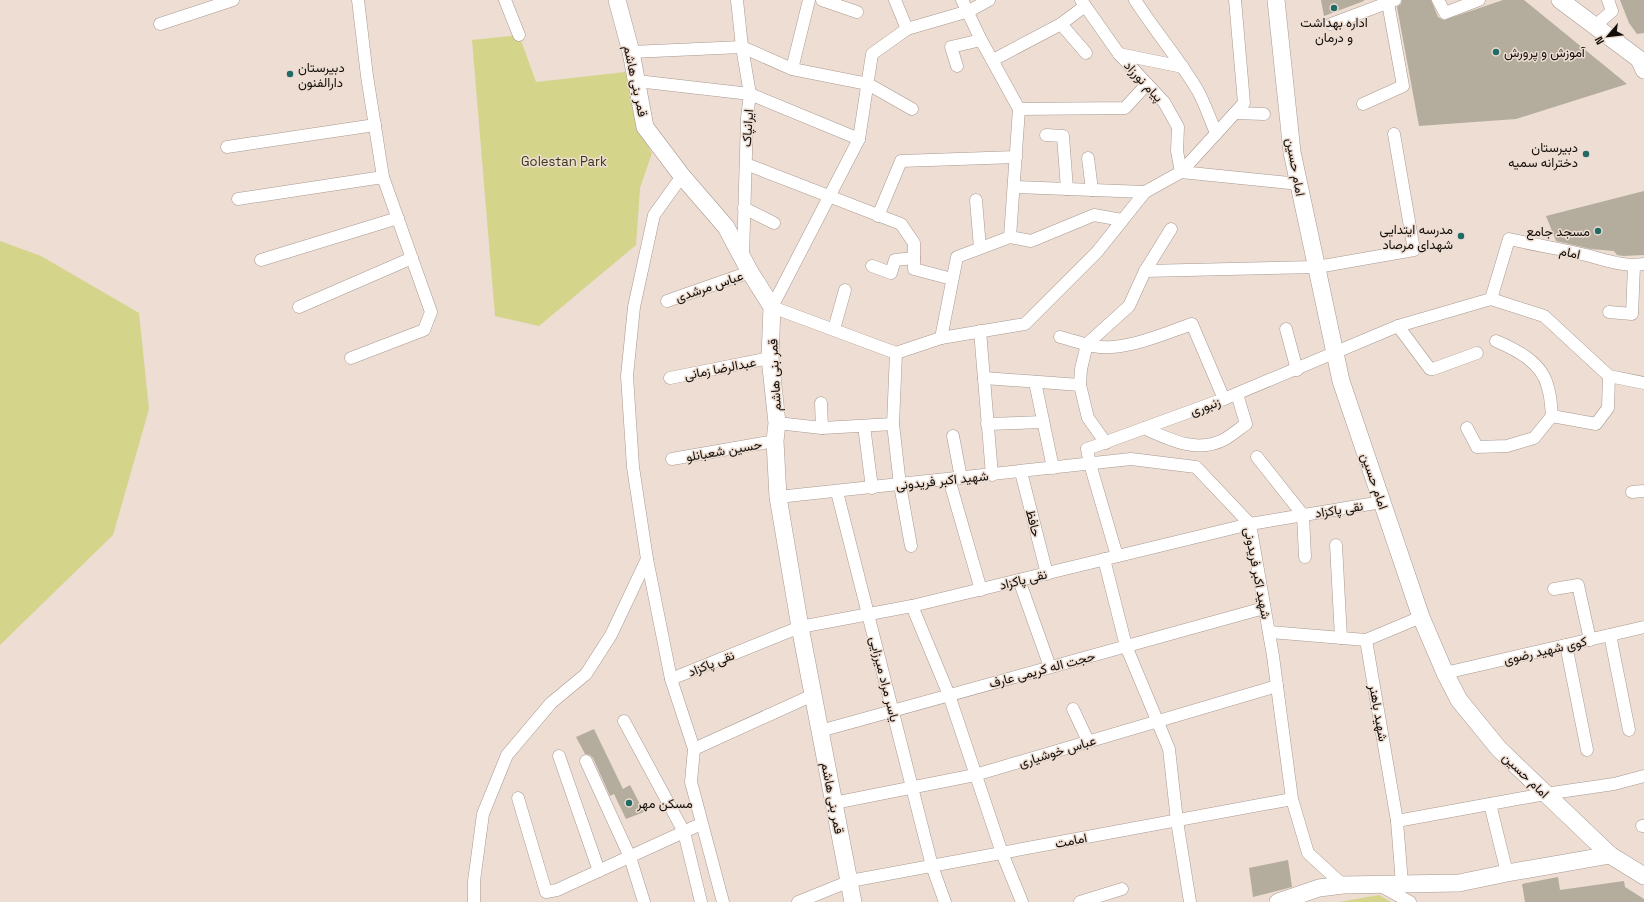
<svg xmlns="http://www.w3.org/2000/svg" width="1644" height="902" viewBox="0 0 1644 902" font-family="'Space Grotesk',Vazirmatn,sans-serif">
  <rect width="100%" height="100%" fill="#edddd2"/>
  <g fill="#d5d48b">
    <polygon points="519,35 536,82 634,71 637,129 652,153 640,188 636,245 539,326 495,316 472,40"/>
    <polygon points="0,241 41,256 139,313 149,409 113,535 0,645"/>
    <polygon points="1379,895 1391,902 1337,902 1339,902"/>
  </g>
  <g fill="#b4ac9d">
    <polygon points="1321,0 1364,0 1364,1 1324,16"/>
    <polygon points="1402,0 1431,0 1438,17 1444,20 1503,0 1524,0 1627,84 1516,119 1419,126 1397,7 1401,4"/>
    <polygon points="1620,0 1644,0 1644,33 1637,34 1629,23"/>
    <polygon points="1644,191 1644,255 1623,256 1617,255 1614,251 1591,249 1556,241 1546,216"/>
    <polygon points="594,729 623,789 630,785 644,812 626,819 614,794 610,796 593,758 590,755 585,754 576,737"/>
    <polygon points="1288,860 1292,887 1253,897 1249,868"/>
    <polygon points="1558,877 1560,890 1624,881 1625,887 1644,899 1644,902 1525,902 1522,884"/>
  </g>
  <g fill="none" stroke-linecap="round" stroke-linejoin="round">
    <defs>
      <g id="street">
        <polyline points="505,0 519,35"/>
        <polyline points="737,0 742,47 750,94 747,118 743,257"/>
        <polyline points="822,0 857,12"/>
        <polyline points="895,0 907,29"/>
        <polyline points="989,0 969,11 907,29 872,54 859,139 772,307 896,353 941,338 1025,324 1097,252 1145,192 1181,172 1244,103 1235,0"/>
        <polyline points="1081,0 1119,54 1164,102 1178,127 1177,151 1181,172 1299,184"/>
        <path d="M1135 0C1155 31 1179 59 1198 91 1205 104 1210 119 1216 133"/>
        <polyline points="1438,0 1445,13 1479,0"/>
        <polyline points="160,24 233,0"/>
        <polyline points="1061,24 1086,53"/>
        <polyline points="1331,24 1395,0"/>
        <polyline points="1595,26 1612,11 1608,0"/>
        <polyline points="631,52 742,47 792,69 868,84 912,109"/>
        <polyline points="1119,54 1183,67"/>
        <polyline points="993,60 1061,24 1085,6"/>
        <polyline points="957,66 951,47 981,40"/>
        <polyline points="792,69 809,0"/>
        <polyline points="637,81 750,94 859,139"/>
        <polyline points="1363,104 1403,86 1388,3"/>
        <polyline points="1019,109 1125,108 1147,84"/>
        <polyline points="1235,113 1264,114"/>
        <polyline points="1046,135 1063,136 1067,189"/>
        <polyline points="227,147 375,125"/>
        <polyline points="1088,158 1092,190"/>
        <polyline points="746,164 901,224 914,243 914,269 952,279"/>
        <polyline points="682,176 654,215 634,307 627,376 633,467 647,559 671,679 694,749 691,782 723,902"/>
        <polyline points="1014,187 1145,192"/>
        <polyline points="238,199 383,177"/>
        <polyline points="976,200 980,248"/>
        <polyline points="744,208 774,223"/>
        <polyline points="878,216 901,161 1016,157"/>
        <polyline points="1010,237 1031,241 1094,215 1122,220"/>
        <polyline points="261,260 398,218"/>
        <polyline points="872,266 891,273 895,260 914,258"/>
        <polyline points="1145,271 1317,267 1414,250 1394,134"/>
        <path d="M1491 299 1509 239C1535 245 1561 249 1586 255 1606 260 1623 267 1644 264"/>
        <polyline points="667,301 750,272"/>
        <polyline points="299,307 412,258"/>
        <polyline points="1609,312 1632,314 1634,266"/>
        <polyline points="1398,326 1430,369 1433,369 1477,353"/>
        <polyline points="834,329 845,290"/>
        <polyline points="1286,329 1297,370"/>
        <polyline points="980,331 992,475"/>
        <path d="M1060 337C1076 341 1095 349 1112 347 1139 345 1166 333 1192 324L1224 399"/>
        <polyline points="941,338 957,257 1010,237 1019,109 981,40 962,0"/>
        <path d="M1496 341C1517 350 1543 363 1548 388 1551 397 1551 407 1552 416"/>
        <polyline points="896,353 893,424 900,485 911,546"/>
        <polyline points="351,358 424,330 431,312 383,177 367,76 358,0"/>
        <polyline points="670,378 770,358"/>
        <polyline points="984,378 1080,385"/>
        <polyline points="1035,382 1053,468"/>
        <polyline points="821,403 822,428"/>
        <polyline points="777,423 822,428 893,424"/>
        <polyline points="987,424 1043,422"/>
        <polyline points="864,426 872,488"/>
        <path d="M1144 428C1170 440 1198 454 1225 439 1232 435 1239 429 1246 424L1237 394"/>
        <polyline points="1467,428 1477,447 1507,446 1534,438 1552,416 1596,424 1608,408 1609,376"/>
        <polyline points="953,436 961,478"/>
        <polyline points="1106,443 1088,418 1080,385 1081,369 1087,344 1129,306 1145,271 1171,229"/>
        <polyline points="1257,457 1303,515 1305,557"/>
        <polyline points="672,459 775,441"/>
        <polyline points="1021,472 1047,574"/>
        <polyline points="949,479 981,590"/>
        <polyline points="837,492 932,866 945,902"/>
        <polyline points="1632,492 1644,491"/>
        <polyline points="778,497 1131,459 1196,467 1250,524 1273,656 1292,799 1308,853 1343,885"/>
        <polyline points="1336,545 1341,638"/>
        <polyline points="1117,556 1090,464 1087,449 1224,399 1398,326 1491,299 1544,316 1609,376 1644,383"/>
        <polyline points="1104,559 1126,646 1169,749 1177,821 1190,902"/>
        <polyline points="1019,580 1050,667"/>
        <polyline points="1554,589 1578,585 1590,640"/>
        <polyline points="912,606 949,695 1002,853 1022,902"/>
        <polyline points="1269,632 1366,640 1397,821 1402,884"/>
        <polyline points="1610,635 1629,730"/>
        <polyline points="1366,640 1421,617"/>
        <polyline points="1566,645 1587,750"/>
        <polyline points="1445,673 1644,627"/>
        <polyline points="671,679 800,627 912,606 1250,524 1382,502"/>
        <polyline points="1073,709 1088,741"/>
        <polyline points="624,721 684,832 701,902"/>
        <polyline points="820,731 1264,608"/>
        <polyline points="694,749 813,695"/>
        <polyline points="559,756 599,871"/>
        <polyline points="586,761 630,857 644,902"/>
        <polyline points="518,798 546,892 557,890 701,824"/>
        <polyline points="834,803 975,775 1277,686"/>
        <polyline points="1490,804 1507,873"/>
        <polyline points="1397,821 1545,794 1614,784 1644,776"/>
        <polyline points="1642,826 1644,826"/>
        <polyline points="1379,885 1410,902"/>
        <polyline points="474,902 474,881 483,814 507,755 551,703 586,674 611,635 647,559"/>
        <polyline points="798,902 850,881 1292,799"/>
        <polyline points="1080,902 1122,889"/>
      </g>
      <g id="secondary">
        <polyline points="617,0 631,52 645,127 682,176 726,227 750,272 772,307 770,358 777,423 775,441 778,497 800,627 853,902"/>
        <polyline points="1276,0 1292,152 1341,381 1421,617 1445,673 1459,700 1499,749 1610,855 1644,876"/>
        <polyline points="1560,0 1639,59 1644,70"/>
        <polyline points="1278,902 1319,888 1343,885 1459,883 1507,873 1610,855"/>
      </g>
    </defs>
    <use href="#street" stroke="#a99990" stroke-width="13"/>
    <use href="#secondary" stroke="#a99990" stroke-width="18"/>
    <use href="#street" stroke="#fff" stroke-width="12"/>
    <use href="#secondary" stroke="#fff" stroke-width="17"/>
  </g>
  <g fill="#216b65" stroke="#edddd2" stroke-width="1.5">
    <circle cx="1334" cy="8" r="4"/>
    <circle cx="1496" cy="52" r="4"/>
    <circle cx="290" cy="74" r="4"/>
    <circle cx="1586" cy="154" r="4"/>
    <circle cx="1598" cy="231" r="4"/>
    <circle cx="1461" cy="236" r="4"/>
    <circle cx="629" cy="803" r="4"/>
  </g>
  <g text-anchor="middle" stroke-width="3" stroke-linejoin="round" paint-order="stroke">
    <g font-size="13" fill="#130e0a" stroke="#edddd2" text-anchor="start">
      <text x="1334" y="27" text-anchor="middle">اداره بهداشت<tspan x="1334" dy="15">و درمان</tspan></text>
      <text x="1504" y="57">آموزش و پرورش</text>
      <text x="298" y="72">دبیرستان<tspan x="298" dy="15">دارالفنون</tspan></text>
      <text x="1578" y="152" text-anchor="end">دبیرستان<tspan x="1578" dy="15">دخترانه سمیه</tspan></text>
      <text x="1453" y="234" text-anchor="end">مدرسه ایتدایی<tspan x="1453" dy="15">شهدای مرصاد</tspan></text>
      <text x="1590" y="236" text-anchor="end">مسجد جامع</text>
      <text x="637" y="808">مسکن مهر</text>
    </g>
    <g font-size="13" fill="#130e0a" stroke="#edddd2">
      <text transform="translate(636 81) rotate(78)" y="5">قمر بنی هاشم</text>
      <text transform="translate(1144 81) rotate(47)" y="5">پیام نورزاد</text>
      <text transform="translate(747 128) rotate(-86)" y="5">ایرانپاک</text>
      <text transform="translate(1296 167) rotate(80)" y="5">امام حسین</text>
      <text transform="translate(1570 252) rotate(12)" y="5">امام</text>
      <text transform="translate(709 286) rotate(-19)" y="5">عباس مرشدی</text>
      <text transform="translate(720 368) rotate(-11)" y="5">عبدالرضا زمانی</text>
      <text transform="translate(774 375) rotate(-93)" y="5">قمر بنی هاشم</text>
      <text transform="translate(1205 406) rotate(-20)" y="5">زنبوری</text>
      <text transform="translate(724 450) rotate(-10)" y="5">حسین شعبانلو</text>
      <text transform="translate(942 480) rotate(-6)" y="5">شهید اکبر فریدونی</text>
      <text transform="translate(1375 481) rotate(71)" y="5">امام حسین</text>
      <text transform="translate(1339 509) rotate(-9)" y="5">نقی پاکزاد</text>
      <text transform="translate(1034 523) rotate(76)" y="5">حافظ</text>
      <text transform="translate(1258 573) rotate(79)" y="5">شهید اکبر فریدونی</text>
      <text transform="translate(1023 579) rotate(-14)" y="5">نقی پاکزاد</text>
      <text transform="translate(1545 650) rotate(-13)" y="5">کوی شهید رضوی</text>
      <text transform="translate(711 663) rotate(-22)" y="5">نقی پاکزاد</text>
      <text transform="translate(1042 669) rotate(-15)" y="5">حجت اله کریمی عارف</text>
      <text transform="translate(885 679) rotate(76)" y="5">یاسر مراد میرزایی</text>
      <text transform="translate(1379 713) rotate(80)" y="5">شهید باهنر</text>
      <text transform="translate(1057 751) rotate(-17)" y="5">عباس خوشیاری</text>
      <text transform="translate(1526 775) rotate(44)" y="5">امام حسین</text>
      <text transform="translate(833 798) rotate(79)" y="5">قمر بنی هاشم</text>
      <text transform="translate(1071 840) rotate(-11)" y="5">امامت</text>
    </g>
    <g font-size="13" fill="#393816" stroke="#edddd2">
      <text x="564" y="166">Golestan Park</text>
    </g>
  </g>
  <g transform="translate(1608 36) rotate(242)" stroke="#edddd2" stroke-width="3" paint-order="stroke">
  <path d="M0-3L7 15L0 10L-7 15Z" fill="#130e0a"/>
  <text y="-6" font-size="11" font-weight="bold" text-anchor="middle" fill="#130e0a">N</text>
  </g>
</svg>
